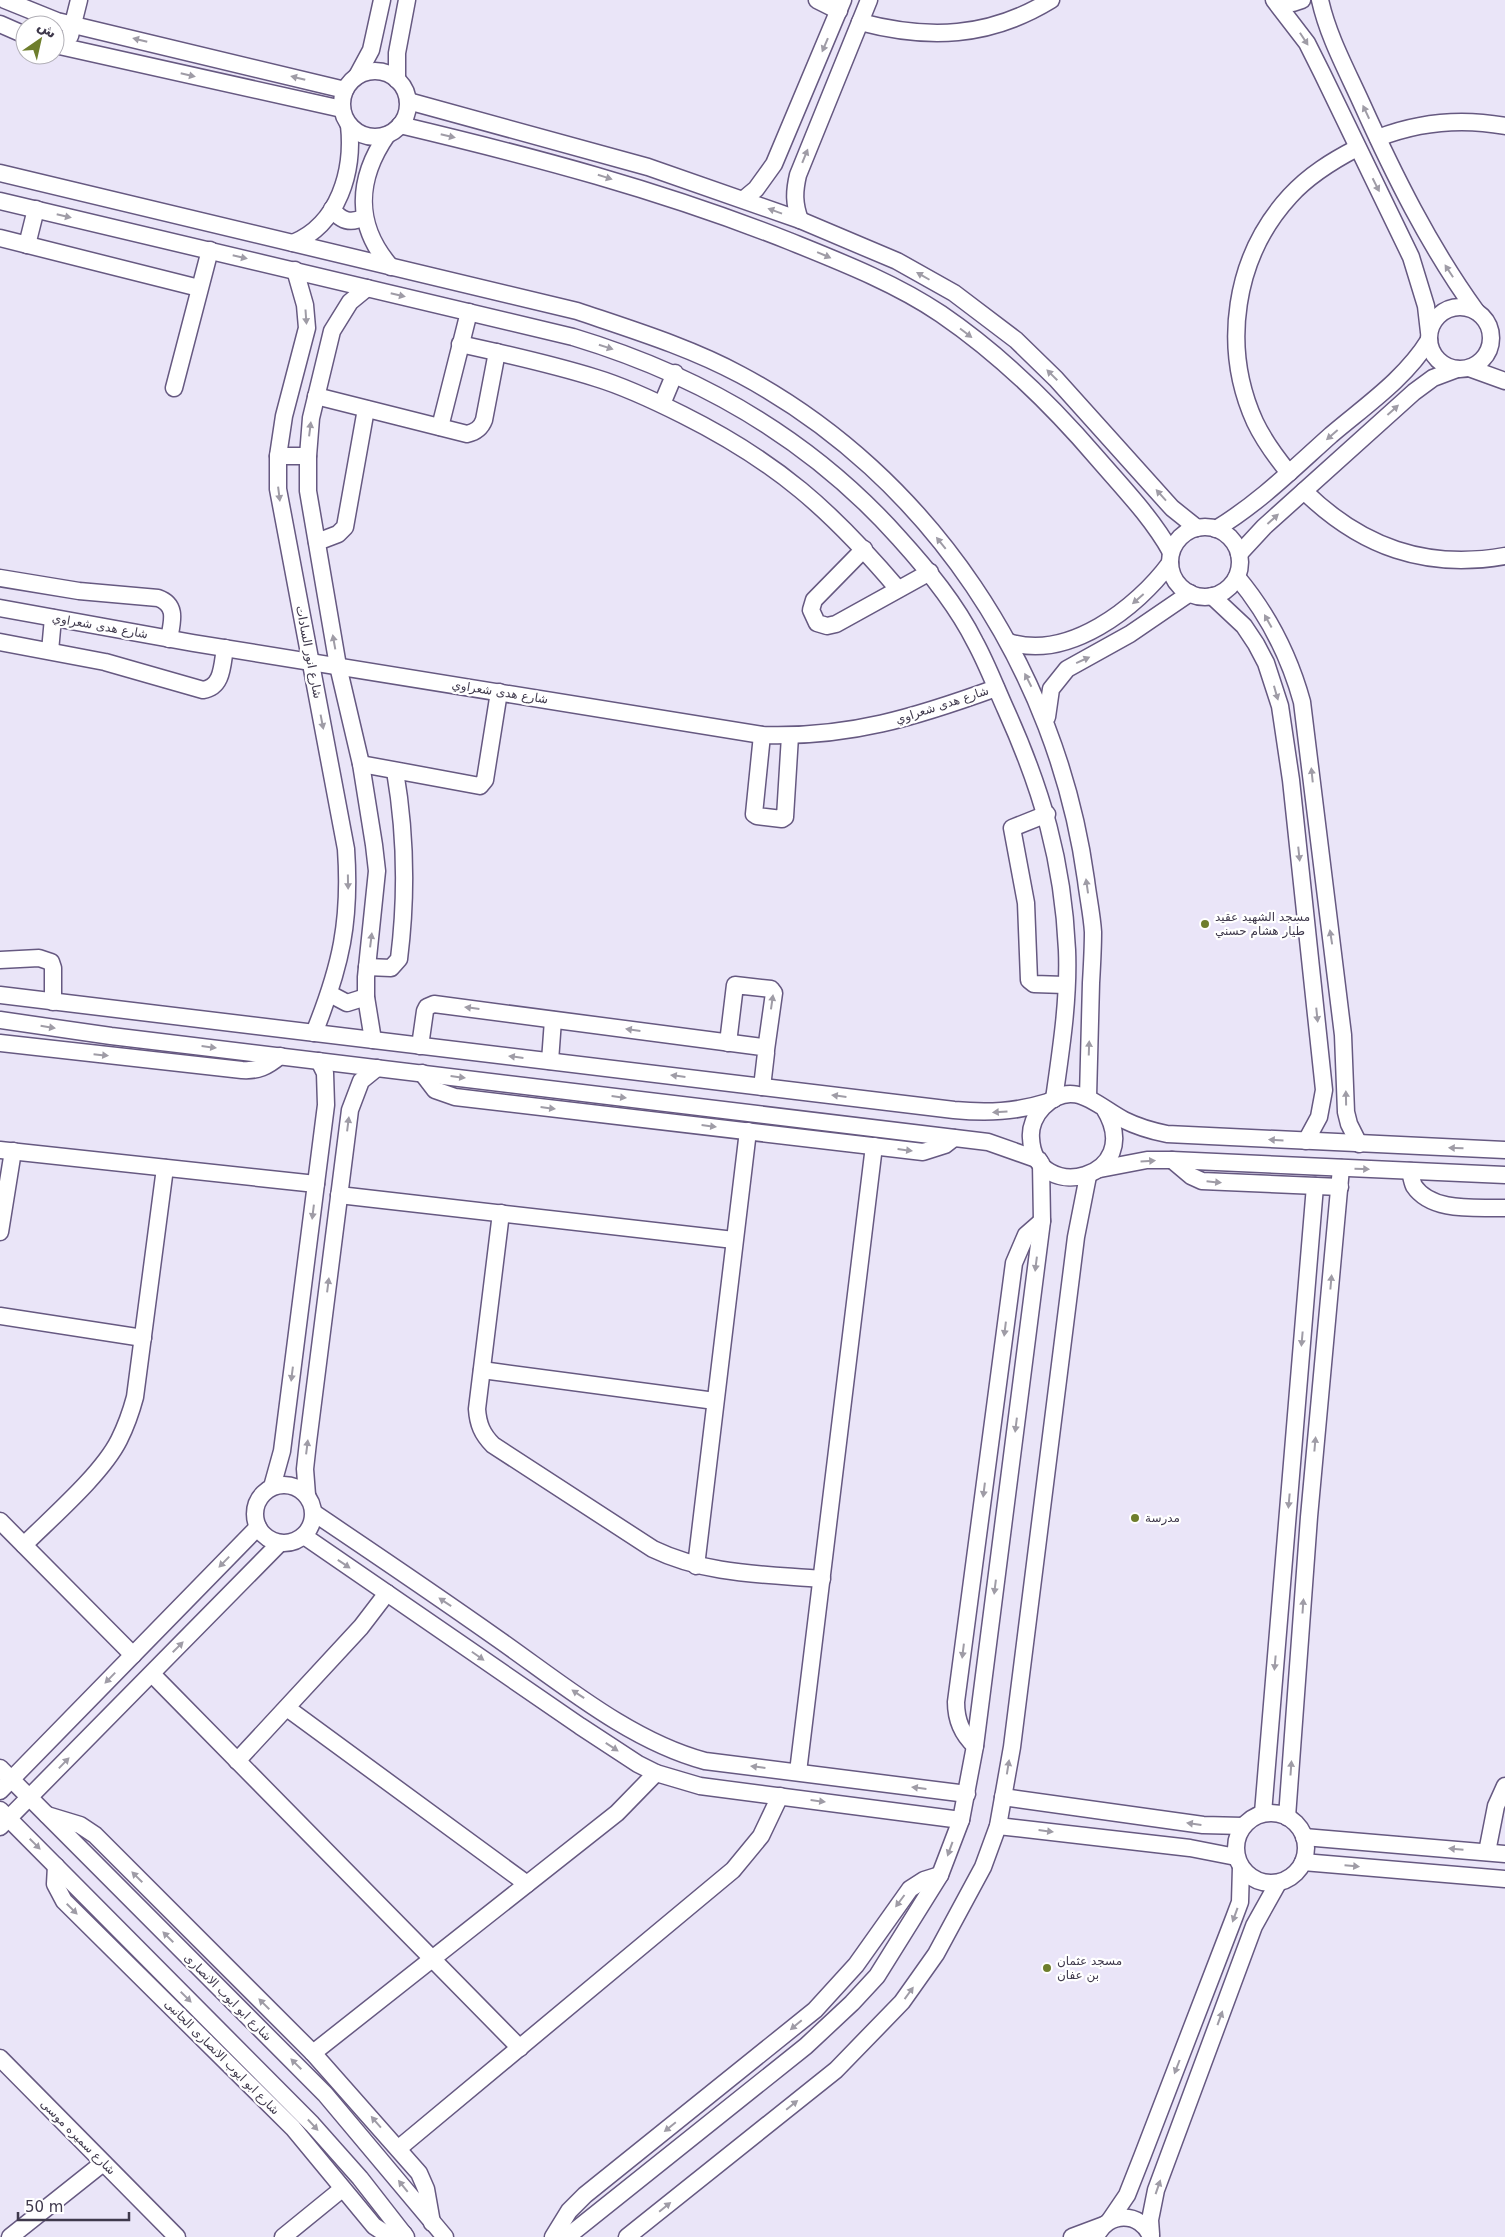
<svg xmlns="http://www.w3.org/2000/svg" width="1505" height="2237" viewBox="0 0 1505 2237" font-family="'DejaVu Sans',Vazirmatn,sans-serif">
  <rect width="100%" height="100%" fill="#eae5f8"/>
  <g fill="none" stroke-linecap="round" stroke-linejoin="round">
    <defs>
      <g id="minor">
        <polyline points="5,0 57,21 345,90"/>
        <polyline points="817,0 839,11"/>
        <polyline points="1274,0 1307,43 1322,73 1411,257 1426,306 1429,332"/>
        <polyline points="1278,0 1293,3 1302,0"/>
        <path d="M1320 0C1328 36 1346 69 1361 102 1394 175 1429 246 1476 311"/>
        <path d="M860 22C928 40 989 38 1051 0"/>
        <polyline points="0,24 25,35"/>
        <polyline points="70,36 79,0"/>
        <polyline points="55,45 342,109"/>
        <circle cx="375" cy="104" r="33"/>
        <polyline points="357,76 371,50 382,0"/>
        <polyline points="397,80 397,53 407,0"/>
        <polyline points="408,101 648,167 800,220 897,261 954,293 1016,340 1056,379 1172,508 1197,528"/>
        <path d="M400 125C535 157 660 190 789 241 841 262 895 283 941 314 1001 355 1051 404 1098 459 1124 489 1152 518 1171 552"/>
        <path d="M387 135C356 180 355 226 391 267"/>
        <path d="M1378 138C1419 122 1461 118 1505 126"/>
        <path d="M0 173 577 311C633 330 689 347 741 375 930 476 1057 669 1086 880 1088 897 1092 915 1093 932 1093 949 1092 966 1091 983 1090 1021 1089 1059 1088 1097"/>
        <polyline points="744,199 756,189 774,164 843,0"/>
        <path d="M0 201 573 337C699 375 811 439 899 538 928 570 956 604 975 642 987 664 996 688 1006 710 1042 790 1063 861 1067 950 1069 999 1061 1050 1054 1099"/>
        <path d="M332 209C341 221 351 224 364 217"/>
        <path d="M800 220C794 204 794 192 798 175L869 0"/>
        <polyline points="0,238 199,288"/>
        <path d="M293 243C339 224 354 171 349 125"/>
        <polyline points="27,245 36,209"/>
        <path d="M295 270 305 305 307 328 284 416 278 456V489L346 849C351 921 341 966 314 1033"/>
        <polyline points="367,288 350,302 332,331 311,418 308,456 308,491 338,666 361,764 374,845 377,871 366,977 366,997 373,1040"/>
        <circle cx="1460" cy="338" r="31"/>
        <path d="M460 344C506 354 551 364 596 378 626 387 655 401 683 415 777 462 831 510 898 589"/>
        <polyline points="1469,368 1505,381"/>
        <polyline points="174,388 210,250"/>
        <path d="M316 396 467 434C476 432 481 428 484 420L497 352"/>
        <polyline points="662,404 675,373"/>
        <polyline points="440,427 469,312"/>
        <polyline points="278,456 308,456"/>
        <path d="M1289 473C1276 457 1264 441 1255 422 1221 347 1234 257 1290 196 1309 175 1332 161 1357 148"/>
        <path d="M1304 491C1361 547 1426 570 1505 556"/>
        <circle cx="1205" cy="562" r="35"/>
        <path d="M1216 529C1259 503 1294 468 1331 435 1365 406 1405 379 1429 340"/>
        <polyline points="317,542 338,534 345,527 366,409"/>
        <polyline points="864,549 814,600 811,610 817,623 827,626 836,624 930,572"/>
        <polyline points="1239,554 1264,527 1414,392 1433,378 1457,369"/>
        <path d="M1237 577C1268 614 1289 655 1302 702L1343 1035 1346 1112 1349 1124 1359 1144"/>
        <path d="M0 578 79 591 158 598C178 605 172 622 169 639"/>
        <polyline points="1212,596 1244,626 1256,644 1266,663 1280,706 1291,780 1324,1090 1319,1117 1306,1141"/>
        <path d="M0 608 193 643 762 735C849 738 916 717 996 688"/>
        <path d="M0 642 105 662 203 690C223 687 222 665 225 648"/>
        <path d="M1009 642C1068 661 1137 608 1170 563"/>
        <polyline points="50,651 53,618"/>
        <polyline points="1047,717 1051,689 1067,669 1130,634 1190,593"/>
        <polyline points="762,735 754,814 757,816 782,819 785,817 790,736"/>
        <polyline points="361,764 480,786 485,780 499,692"/>
        <polyline points="1047,814 1012,828 1026,903 1029,980 1034,984 1065,985"/>
        <polyline points="0,960 39,958 51,962 53,968 53,1002"/>
        <path d="M367 967 391 968 399 959C407 895 406 835 395 771"/>
        <polyline points="330,994 347,1003 366,997"/>
        <path d="M0 995 954 1110C987 1113 1016 1112 1048 1102"/>
        <polyline points="0,1020 111,1036 988,1142 1039,1160"/>
        <path d="M0 1043 242 1070C258 1071 267 1067 280 1056"/>
        <polyline points="728,1043 735,985 771,989 774,993 766,1050"/>
        <polyline points="420,1046 425,1011 427,1007 434,1004 762,1047 766,1053 762,1087"/>
        <polyline points="550,1061 553,1020"/>
        <polyline points="422,1073 435,1090 455,1097 923,1152 945,1145 954,1138"/>
        <path d="M1104 1108C1148 1179 1034 1206 1031 1138 1030 1127 1035 1115 1043 1107 1073 1077 1097 1106 1124 1120 1138 1127 1152 1131 1167 1134L1505 1150"/>
        <polyline points="0,1150 316,1184"/>
        <polyline points="1172,1160 1191,1176 1202,1181 1340,1187"/>
        <polyline points="1100,1169 1147,1160 1172,1160 1505,1175"/>
        <path d="M1410 1171C1411 1175 1412 1182 1414 1186 1432 1213 1477 1207 1505 1208"/>
        <polyline points="339,1195 734,1240"/>
        <path d="M501 1213 477 1409C478 1424 482 1434 493 1445L653 1549C707 1575 763 1574 822 1579"/>
        <polyline points="0,1232 13,1151"/>
        <polyline points="0,1316 143,1338"/>
        <polyline points="482,1370 715,1401"/>
        <circle cx="284" cy="1514" r="29"/>
        <polyline points="272,1487 282,1451 326,1105 325,1073 319,1061"/>
        <polyline points="307,1495 305,1469 308,1442 350,1110 361,1081 377,1068"/>
        <path d="M314 1513C375 1554 437 1596 498 1639 561 1683 630 1741 705 1761L967 1794"/>
        <polyline points="0,1521 133,1655"/>
        <polyline points="304,1536 580,1726 638,1764 656,1773 700,1786 961,1820"/>
        <path d="M24 1545C52 1517 102 1474 119 1440 126 1426 131 1412 135 1397L165 1168"/>
        <polyline points="696,1566 748,1131"/>
        <polyline points="152,1674 520,2048"/>
        <polyline points="287,1708 527,1884"/>
        <path d="M975 1746C962 1734 956 1721 956 1702L1014 1263 1026 1235 1042 1221"/>
        <polyline points="237,1761 361,1627 387,1593"/>
        <polyline points="0,1768 325,2094 445,2237"/>
        <polyline points="798,1772 874,1146"/>
        <polyline points="0,1791 258,1527"/>
        <polyline points="1003,1797 1203,1825 1243,1826"/>
        <polyline points="0,1810 312,2124 360,2178 406,2237"/>
        <circle cx="1271" cy="1848" r="35"/>
        <polyline points="1263,1813 1315,1186"/>
        <polyline points="47,1815 80,1825 95,1835 313,2053 419,2173 426,2189 432,2223"/>
        <polyline points="1287,1817 1309,1517 1341,1168"/>
        <polyline points="998,1826 1190,1848 1236,1857"/>
        <polyline points="0,1827 280,1543"/>
        <polyline points="1304,1837 1505,1854"/>
        <polyline points="1487,1852 1496,1806 1505,1786"/>
        <polyline points="1303,1862 1505,1879"/>
        <polyline points="56,1866 55,1884 64,1901 293,2128 374,2226 383,2232 404,2234"/>
        <polyline points="313,2053 617,1813 656,1773"/>
        <polyline points="0,2058 177,2237"/>
        <polyline points="399,2148 733,1870 761,1836 780,1796"/>
        <polyline points="1110,2220 1127,2195 1142,2157 1234,1918 1240,1902 1241,1867"/>
        <polyline points="1151,2234 1150,2220 1156,2190 1254,1926 1278,1883"/>
        <polyline points="10,2237 103,2163"/>
        <polyline points="283,2237 342,2189"/>
        <polyline points="553,2237 569,2211 585,2195 815,2010 856,1965 910,1889 924,1880 940,1875"/>
        <polyline points="567,2237 806,2046 852,2003 877,1976 940,1875 961,1820 975,1746 1042,1221 1041,1163"/>
        <polyline points="627,2237 836,2070 902,2002 936,1954 983,1867 998,1826 1012,1747 1076,1237 1088,1176"/>
        <polyline points="1072,2237 1104,2225"/>
        <path d="M1096 2237C1107 2211 1141 2211 1151 2237"/>
      </g>
    </defs>
    <use href="#minor" stroke="#665981" stroke-width="19"/>
    <use href="#minor" stroke="#fff" stroke-width="16"/>
  </g>
  <defs><path id="oneway-solid" d="M-6-.8H1V-3.2L6.5 0L1 3.2V.8H-6Z" transform="scale(1.25)"/></defs>
  <g fill="#9f9ca6">
    <use href="#oneway-solid" transform="translate(1304 39) rotate(57)"/>
    <use href="#oneway-solid" transform="translate(140 40) rotate(-166)"/>
    <use href="#oneway-solid" transform="translate(825 45) rotate(113)"/>
    <use href="#oneway-solid" transform="translate(188 75) rotate(13)"/>
    <use href="#oneway-solid" transform="translate(298 78) rotate(-166)"/>
    <use href="#oneway-solid" transform="translate(1366 112) rotate(-115)"/>
    <use href="#oneway-solid" transform="translate(448 136) rotate(13)"/>
    <use href="#oneway-solid" transform="translate(805 156) rotate(-68)"/>
    <use href="#oneway-solid" transform="translate(605 177) rotate(17)"/>
    <use href="#oneway-solid" transform="translate(1376 185) rotate(63)"/>
    <use href="#oneway-solid" transform="translate(775 211) rotate(-160)"/>
    <use href="#oneway-solid" transform="translate(64 216) rotate(13)"/>
    <use href="#oneway-solid" transform="translate(824 255) rotate(23)"/>
    <use href="#oneway-solid" transform="translate(240 257) rotate(13)"/>
    <use href="#oneway-solid" transform="translate(1449 271) rotate(-123)"/>
    <use href="#oneway-solid" transform="translate(923 276) rotate(-150)"/>
    <use href="#oneway-solid" transform="translate(398 295) rotate(13)"/>
    <use href="#oneway-solid" transform="translate(306 317) rotate(86)"/>
    <use href="#oneway-solid" transform="translate(966 333) rotate(37)"/>
    <use href="#oneway-solid" transform="translate(606 347) rotate(18)"/>
    <use href="#oneway-solid" transform="translate(1052 375) rotate(-135)"/>
    <use href="#oneway-solid" transform="translate(1393 410) rotate(-42)"/>
    <use href="#oneway-solid" transform="translate(310 429) rotate(-83)"/>
    <use href="#oneway-solid" transform="translate(1332 435) rotate(139)"/>
    <use href="#oneway-solid" transform="translate(279 494) rotate(83)"/>
    <use href="#oneway-solid" transform="translate(1161 495) rotate(-132)"/>
    <use href="#oneway-solid" transform="translate(1273 519) rotate(-42)"/>
    <use href="#oneway-solid" transform="translate(941 543) rotate(-129)"/>
    <use href="#oneway-solid" transform="translate(1138 599) rotate(139)"/>
    <use href="#oneway-solid" transform="translate(1268 621) rotate(-119)"/>
    <use href="#oneway-solid" transform="translate(334 642) rotate(-100)"/>
    <use href="#oneway-solid" transform="translate(1083 660) rotate(-24)"/>
    <use href="#oneway-solid" transform="translate(1028 680) rotate(-117)"/>
    <use href="#oneway-solid" transform="translate(1276 693) rotate(74)"/>
    <use href="#oneway-solid" transform="translate(322 722) rotate(79)"/>
    <use href="#oneway-solid" transform="translate(1312 775) rotate(-96)"/>
    <use href="#oneway-solid" transform="translate(1299 854) rotate(84)"/>
    <use href="#oneway-solid" transform="translate(348 882) rotate(89)"/>
    <use href="#oneway-solid" transform="translate(1087 886) rotate(-98)"/>
    <use href="#oneway-solid" transform="translate(1331 937) rotate(-99)"/>
    <use href="#oneway-solid" transform="translate(371 940) rotate(-83)"/>
    <use href="#oneway-solid" transform="translate(772 1002) rotate(-82)"/>
    <use href="#oneway-solid" transform="translate(472 1008) rotate(-173)"/>
    <use href="#oneway-solid" transform="translate(1317 1015) rotate(84)"/>
    <use href="#oneway-solid" transform="translate(48 1027) rotate(9)"/>
    <use href="#oneway-solid" transform="translate(633 1030) rotate(-172)"/>
    <use href="#oneway-solid" transform="translate(209 1047) rotate(7)"/>
    <use href="#oneway-solid" transform="translate(1089 1048) rotate(-88)"/>
    <use href="#oneway-solid" transform="translate(101 1055) rotate(6)"/>
    <use href="#oneway-solid" transform="translate(516 1057) rotate(-173)"/>
    <use href="#oneway-solid" transform="translate(678 1076) rotate(-173)"/>
    <use href="#oneway-solid" transform="translate(458 1077) rotate(7)"/>
    <use href="#oneway-solid" transform="translate(839 1096) rotate(-173)"/>
    <use href="#oneway-solid" transform="translate(619 1097) rotate(7)"/>
    <use href="#oneway-solid" transform="translate(1346 1098) rotate(-91)"/>
    <use href="#oneway-solid" transform="translate(548 1108) rotate(7)"/>
    <use href="#oneway-solid" transform="translate(1000 1112) rotate(176)"/>
    <use href="#oneway-solid" transform="translate(348 1124) rotate(-83)"/>
    <use href="#oneway-solid" transform="translate(709 1126) rotate(7)"/>
    <use href="#oneway-solid" transform="translate(1276 1140) rotate(-177)"/>
    <use href="#oneway-solid" transform="translate(1456 1148) rotate(-178)"/>
    <use href="#oneway-solid" transform="translate(905 1150) rotate(7)"/>
    <use href="#oneway-solid" transform="translate(1148 1161) rotate(-4)"/>
    <use href="#oneway-solid" transform="translate(1362 1169) rotate(2)"/>
    <use href="#oneway-solid" transform="translate(1214 1182) rotate(6)"/>
    <use href="#oneway-solid" transform="translate(313 1212) rotate(97)"/>
    <use href="#oneway-solid" transform="translate(1036 1264) rotate(97)"/>
    <use href="#oneway-solid" transform="translate(1331 1282) rotate(-85)"/>
    <use href="#oneway-solid" transform="translate(328 1285) rotate(-83)"/>
    <use href="#oneway-solid" transform="translate(1005 1329) rotate(97)"/>
    <use href="#oneway-solid" transform="translate(1302 1339) rotate(95)"/>
    <use href="#oneway-solid" transform="translate(292 1374) rotate(97)"/>
    <use href="#oneway-solid" transform="translate(1016 1425) rotate(97)"/>
    <use href="#oneway-solid" transform="translate(1315 1444) rotate(-85)"/>
    <use href="#oneway-solid" transform="translate(307 1447) rotate(-83)"/>
    <use href="#oneway-solid" transform="translate(984 1490) rotate(97)"/>
    <use href="#oneway-solid" transform="translate(1289 1501) rotate(95)"/>
    <use href="#oneway-solid" transform="translate(224 1562) rotate(134)"/>
    <use href="#oneway-solid" transform="translate(344 1564) rotate(34)"/>
    <use href="#oneway-solid" transform="translate(995 1587) rotate(97)"/>
    <use href="#oneway-solid" transform="translate(445 1602) rotate(-146)"/>
    <use href="#oneway-solid" transform="translate(1303 1606) rotate(-86)"/>
    <use href="#oneway-solid" transform="translate(178 1647) rotate(-45)"/>
    <use href="#oneway-solid" transform="translate(963 1651) rotate(97)"/>
    <use href="#oneway-solid" transform="translate(478 1656) rotate(35)"/>
    <use href="#oneway-solid" transform="translate(1275 1663) rotate(95)"/>
    <use href="#oneway-solid" transform="translate(110 1678) rotate(134)"/>
    <use href="#oneway-solid" transform="translate(578 1694) rotate(-146)"/>
    <use href="#oneway-solid" transform="translate(612 1747) rotate(33)"/>
    <use href="#oneway-solid" transform="translate(64 1763) rotate(-46)"/>
    <use href="#oneway-solid" transform="translate(758 1767) rotate(-173)"/>
    <use href="#oneway-solid" transform="translate(1008 1767) rotate(-81)"/>
    <use href="#oneway-solid" transform="translate(1291 1768) rotate(-86)"/>
    <use href="#oneway-solid" transform="translate(919 1788) rotate(-173)"/>
    <use href="#oneway-solid" transform="translate(818 1801) rotate(7)"/>
    <use href="#oneway-solid" transform="translate(1194 1824) rotate(-172)"/>
    <use href="#oneway-solid" transform="translate(1046 1831) rotate(7)"/>
    <use href="#oneway-solid" transform="translate(35 1844) rotate(45)"/>
    <use href="#oneway-solid" transform="translate(950 1849) rotate(110)"/>
    <use href="#oneway-solid" transform="translate(1456 1849) rotate(-175)"/>
    <use href="#oneway-solid" transform="translate(1352 1866) rotate(5)"/>
    <use href="#oneway-solid" transform="translate(137 1877) rotate(-135)"/>
    <use href="#oneway-solid" transform="translate(900 1901) rotate(127)"/>
    <use href="#oneway-solid" transform="translate(72 1909) rotate(45)"/>
    <use href="#oneway-solid" transform="translate(1235 1915) rotate(110)"/>
    <use href="#oneway-solid" transform="translate(168 1937) rotate(-135)"/>
    <use href="#oneway-solid" transform="translate(909 1993) rotate(-54)"/>
    <use href="#oneway-solid" transform="translate(186 1997) rotate(45)"/>
    <use href="#oneway-solid" transform="translate(264 2004) rotate(-135)"/>
    <use href="#oneway-solid" transform="translate(1220 2018) rotate(-70)"/>
    <use href="#oneway-solid" transform="translate(796 2025) rotate(140)"/>
    <use href="#oneway-solid" transform="translate(296 2064) rotate(-135)"/>
    <use href="#oneway-solid" transform="translate(1177 2067) rotate(111)"/>
    <use href="#oneway-solid" transform="translate(792 2105) rotate(-39)"/>
    <use href="#oneway-solid" transform="translate(376 2122) rotate(-131)"/>
    <use href="#oneway-solid" transform="translate(313 2125) rotate(47)"/>
    <use href="#oneway-solid" transform="translate(670 2127) rotate(141)"/>
    <use href="#oneway-solid" transform="translate(403 2186) rotate(-129)"/>
    <use href="#oneway-solid" transform="translate(1158 2187) rotate(-71)"/>
    <use href="#oneway-solid" transform="translate(665 2207) rotate(-39)"/>
  </g>
  <g fill="#6e7e2c" stroke="#fff" stroke-width="2">
    <circle cx="1205" cy="924" r="5"/>
    <circle cx="1135" cy="1518" r="5"/>
    <circle cx="1047" cy="1968" r="5"/>
  </g>
  <g text-anchor="middle" stroke-width="4.5" stroke-linejoin="round" paint-order="stroke">
    <g font-size="12" fill="#3f394c" stroke="#fff">
      <text transform="translate(100 626) rotate(10)" y="4">شارع هدى شعراوي</text>
      <text transform="translate(309 652) rotate(79)" y="4">شارع انور السادات</text>
      <text transform="translate(500 692) rotate(9)" y="4">شارع هدى شعراوي</text>
      <text transform="translate(942 705) rotate(-18)" y="4">شارع هدى شعراوي</text>
      <text transform="translate(228 1997) rotate(45)" y="4">شارع ابو ايوب الانصارى</text>
      <text transform="translate(222 2057) rotate(45)" y="4">شارع ابو ايوب الانصارى الجانبى</text>
      <text transform="translate(78 2137) rotate(45)" y="4">شارع سميره موسى</text>
    </g>
    <g font-size="12" fill="#3f394c" stroke="#fff" text-anchor="start">
      <text x="1215" y="921">مسجد الشهيد عقيد<tspan x="1215" dy="14">طيار هشام حسني</tspan></text>
      <text x="1145" y="1522">مدرسة</text>
      <text x="1057" y="1965">مسجد عثمان<tspan x="1057" dy="14">بن عفان</tspan></text>
    </g>
  </g>
  <g transform="translate(40 40) rotate(34)"><circle r="24" fill="#ffffff" stroke="#b2b0b7"/>
  <path d="M0-4L9 19L0 12L-9 19Z" fill="#6e7e2c"/>
  <text y="-8" font-size="14" font-weight="bold" text-anchor="middle" fill="#3f394c">ش</text>
  </g>
  <path d="M18 2212v8h111v-8" fill="none" stroke="#3f394c" stroke-width="2.5"/>
  <text x="25" y="2212" font-size="15" fill="#3f394c" stroke="#ffffff" stroke-width="4" paint-order="stroke">50 m</text>
</svg>
